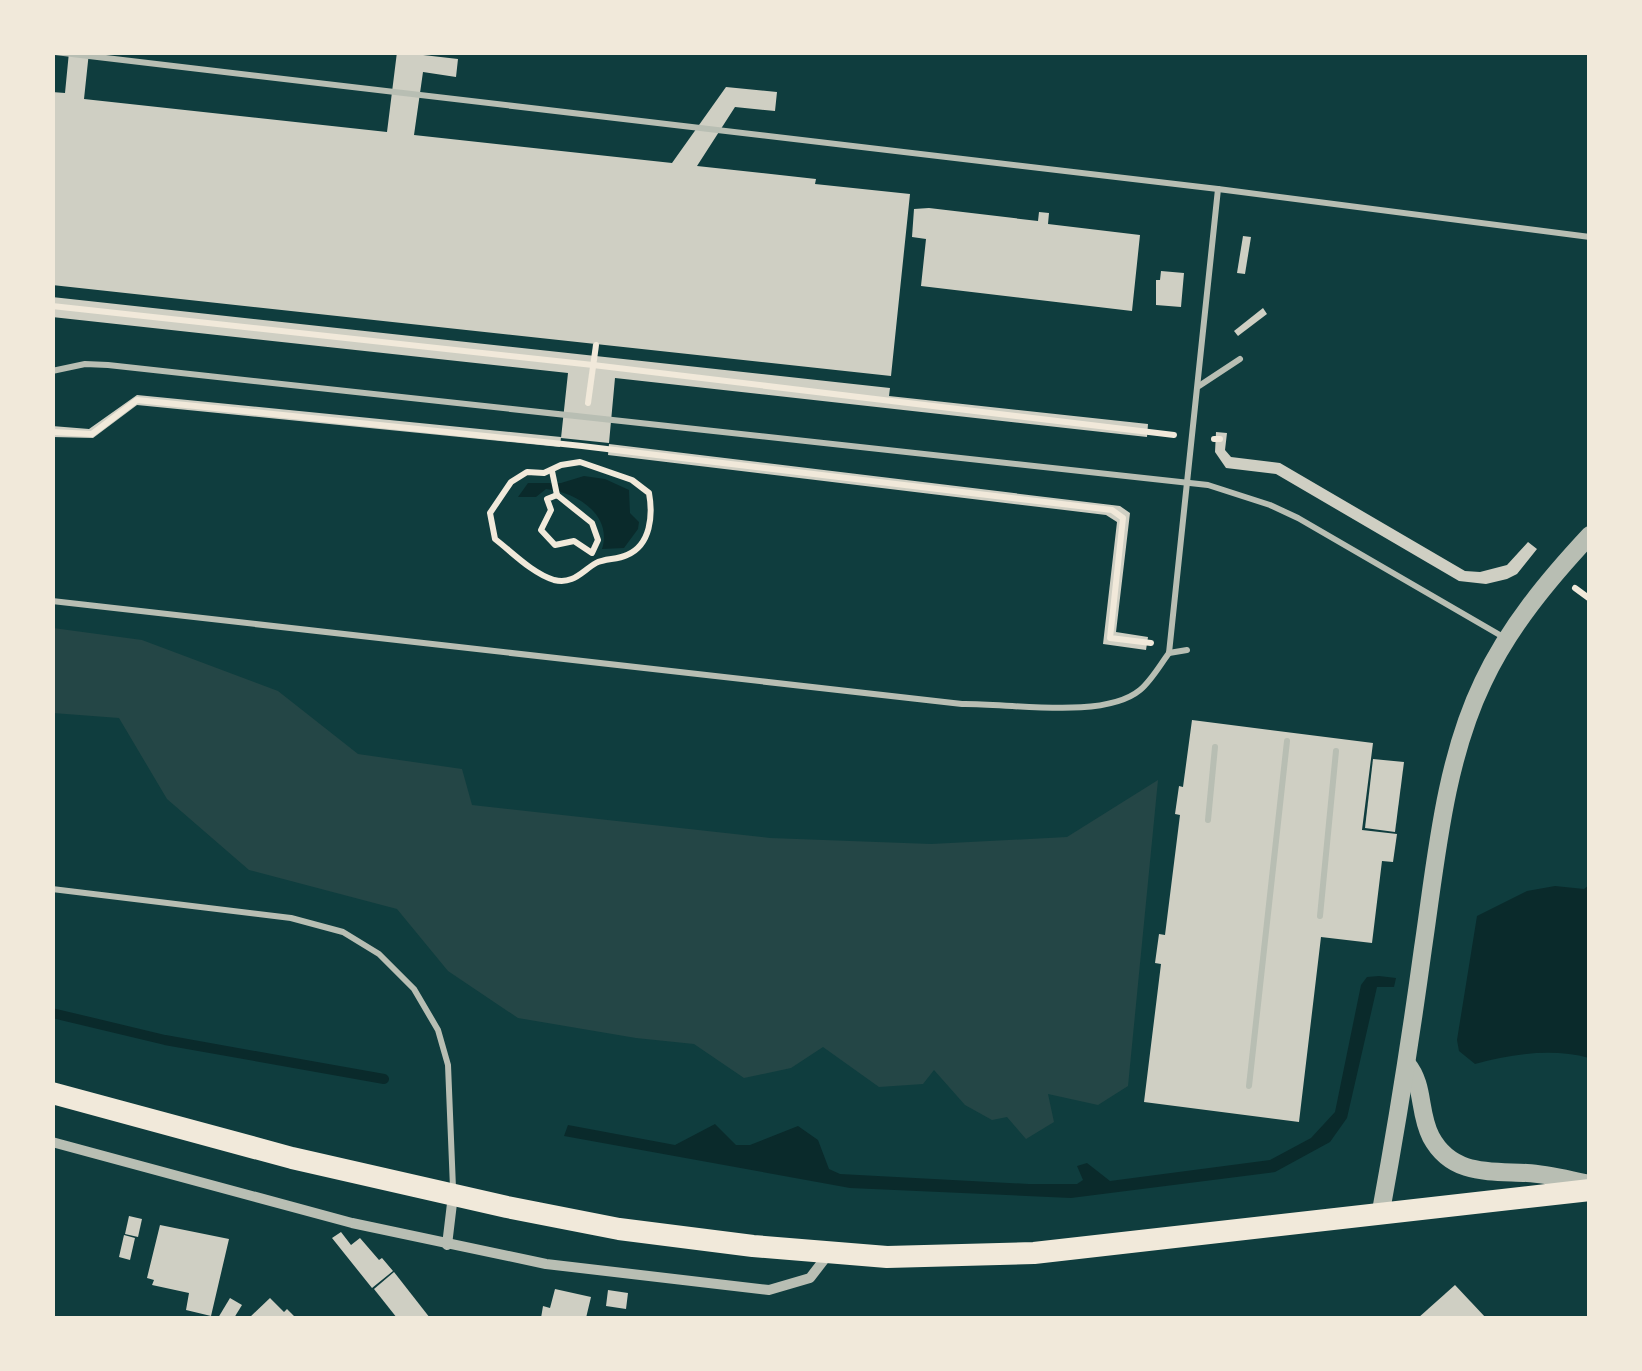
<svg xmlns="http://www.w3.org/2000/svg" width="1642" height="1371" viewBox="0 0 1642 1371" font-family="Georgia,serif">
  <rect width="100%" height="100%" fill="#0f3d3e"/>
  <polygon fill="#244646" points="53,628 142,640 278,691 358,754 462,769 472,805 770,838 931,844 1067,837 1158,780 1128,1086 1098,1105 1048,1094 1054,1122 1026,1139 1007,1117 992,1120 965,1105 934,1070 923,1084 879,1087 823,1047 791,1068 744,1078 694,1044 636,1038 518,1018 448,971 397,909 249,870 167,799 119,718 53,713"/>
  <g fill="#0a2a2b">
    <path d="M584 476 605 479 629 490 630 513 639 522 638 529 624 548 602 549C613 514 575 492 546 489L536 497H518L528 483H561Z"/>
    <path d="M1589 885V1058C1553 1048 1511 1054 1475 1064L1459 1051 1457 1040 1477 916 1527 891 1555 886 1584 889Z"/>
    <polygon points="1379,976 1396,978 1394,987 1377,987 1347,1118 1330,1142 1275,1172 1071,1198 850,1188 564,1136 568,1125 675,1145 715,1124 736,1145 750,1145 798,1126 818,1140 829,1169 840,1174 1029,1184 1077,1184 1083,1180 1077,1166 1087,1163 1110,1181 1270,1160 1311,1138 1335,1112 1361,985 1367,977"/>
  </g>
  <g fill="none" stroke-linecap="round" stroke-linejoin="round">
    <polyline stroke="#0a2a2b" stroke-width="10" points="52,1013 165,1040 384,1079"/>
  </g>
  <g fill="#cfcfc3">
    <polygon points="69,52 89,52 84,99 387,132 397,52 458,59 456,77 423,72 414,135 672,163 726,87 777,92 775,111 735,107 697,166 816,179 815,184 910,194 891,376 52,285 52,92 65,93"/>
    <polygon points="929,208 1038,221 1039,212 1049,213 1048,224 1140,235 1132,311 921,286 926,239 912,237 914,209"/>
    <polygon points="1243,236 1251,237 1245,274 1237,273"/>
    <polygon points="1161,271 1184,273 1181,307 1156,305 1156,280 1160,280"/>
    <polygon points="52,297 890,388 889,396 1148,424 1147,437 615,378 609,443 561,438 568,373 52,317"/>
    <polygon points="1263,308 1267,314 1238,336 1234,331"/>
    <polygon points="137,395 561,437 560,447 137,405 93,438 52,437 52,426 89,429"/>
    <polygon points="1216,432 1227,433 1225,450 1231,457 1280,463 1465,571 1480,572 1507,565 1528,542 1537,549 1517,574 1507,579 1486,584 1459,581 1276,474 1226,468 1215,452"/>
    <polygon points="609,444 1120,506 1130,513 1116,632 1148,637 1146,650 1103,644 1117,522 1106,515 608,455"/>
    <polygon points="1192,720 1373,743 1362,830 1397,834 1393,862 1382,861 1372,943 1321,937 1299,1122 1144,1102 1161,964 1155,963 1159,934 1165,935 1180,815 1175,814 1179,786 1183,787"/>
    <polygon points="1373,759 1404,762 1395,832 1365,828"/>
    <polygon points="129,1216 142,1219 138,1237 125,1234"/>
    <polygon points="160,1225 229,1239 211,1316 186,1310 189,1293 152,1285 154,1280 147,1278"/>
    <polygon points="341,1232 351,1245 360,1238 379,1260 382,1258 393,1271 372,1288 332,1238"/>
    <polygon points="124,1235 135,1238 130,1260 119,1257"/>
    <polygon points="394,1272 430,1318 397,1318 374,1289"/>
    <polygon points="1455,1285 1486,1318 1418,1318"/>
    <polygon points="555,1289 591,1297 586,1318 541,1318 543,1306 550,1308"/>
    <polygon points="608,1290 628,1293 626,1309 606,1306"/>
    <polygon points="230,1298 242,1305 234,1318 218,1318"/>
    <polygon points="270,1298 284,1312 287,1309 296,1318 249,1318"/>
  </g>
  <g fill="none" stroke-linecap="round" stroke-linejoin="round">
    <g stroke="#f1e9da" stroke-width="6">
      <polyline points="52,306 593,365 1174,435"/>
      <polyline points="588,403 596,345"/>
      <polyline points="52,432 92,434 137,400 582,446 1112,510 1123,518 1110,638 1151,643"/>
      <polyline points="1214,439 1220,439"/>
      <path d="M580 462 632 480 649 493C653 515 651 545 627 555 617 560 605 558 596 563 582 571 573 585 554 580 532 573 513 553 495 539L490 513 511 482 527 472 544 473 561 465Z"/>
      <polyline points="552,471 557,495"/>
      <polygon points="557,495 592,523 598,540 592,553 574,541 555,545 541,530 551,510 547,499"/>
      <polyline points="1575,588 1590,599"/>
    </g>
    <g stroke="#b8beb3" stroke-width="6">
      <polyline points="55,52 1218,189 1590,237"/>
      <polyline points="52,371 85,364 108,365 1208,485 1270,505 1298,518 1505,638"/>
      <polyline points="1199,386 1240,359"/>
      <path d="M52 601 962 704C1009 703 1104 720 1140 690 1151 681 1160 665 1169 653L1218 189"/>
      <polyline points="1169,653 1187,650"/>
      <polyline points="1208,820 1215,747"/>
      <polyline points="52,889 291,918 343,932 379,954 414,989 438,1030 448,1065 453,1188"/>
      <polyline points="1320,916 1336,751"/>
      <polyline points="1249,1086 1287,741"/>
    </g>
    <g stroke="#b8beb3" stroke-width="10">
      <polyline points="52,1142 352,1223 546,1264 769,1290 810,1278 830,1252"/>
      <polyline points="447,1245 453,1195"/>
    </g>
    <g stroke="#b8beb3" stroke-width="18">
      <path d="M1407 1064C1425 1086 1418 1112 1431 1137 1452 1176 1490 1171 1527 1173 1548 1174 1569 1180 1590 1184"/>
      <path d="M1381 1211C1397 1124 1411 1036 1423 948 1436 861 1444 763 1483 682 1509 627 1548 580 1590 535"/>
    </g>
    <polyline stroke="#f1e9da" stroke-width="22" points="52,1093 292,1158 507,1207 619,1229 753,1246 887,1257 1034,1253 1590,1190"/>
  </g>
  <rect width="1642" height="1371" fill="none" stroke="#f1e9da" stroke-width="110"/>
</svg>
